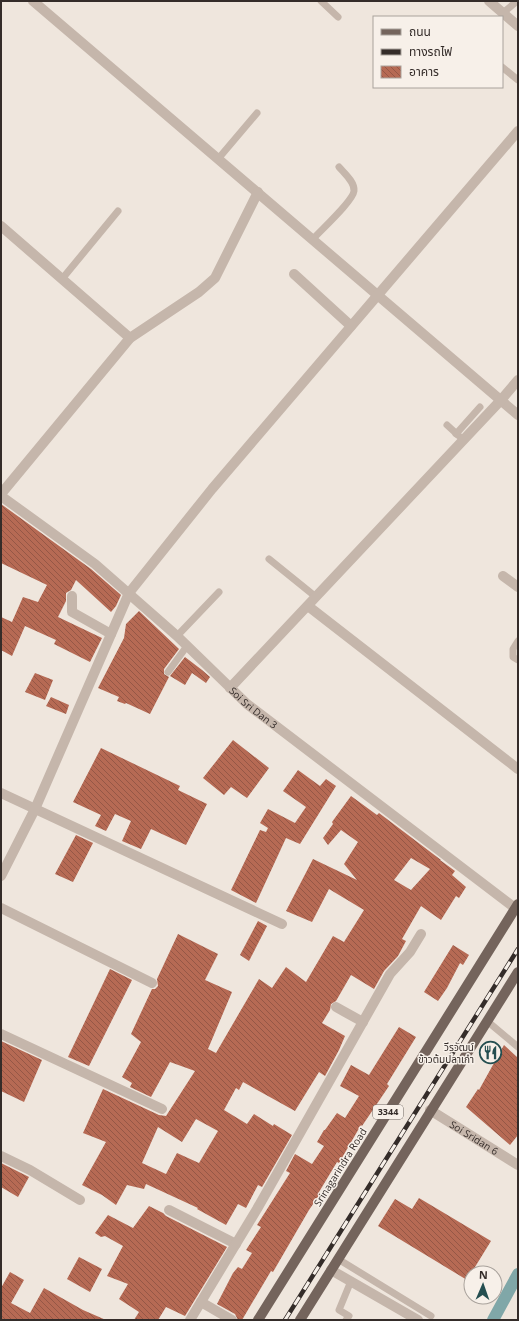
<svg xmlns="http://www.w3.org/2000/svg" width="519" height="1321" viewBox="0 0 519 1321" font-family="'Open Sans','Noto Sans Thai',sans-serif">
  <defs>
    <pattern id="building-back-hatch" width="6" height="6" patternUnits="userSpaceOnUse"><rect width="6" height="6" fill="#b66a54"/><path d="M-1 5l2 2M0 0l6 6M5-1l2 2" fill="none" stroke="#955746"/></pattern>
  </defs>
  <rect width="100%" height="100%" fill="#efe6dd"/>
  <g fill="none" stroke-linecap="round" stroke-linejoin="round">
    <polyline stroke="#80a7a8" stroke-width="12" points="493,1320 518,1274"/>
  </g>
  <g fill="url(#building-back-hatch)" fill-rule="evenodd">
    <polygon points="1,504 91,569 121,595 116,606 111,612 76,580 71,590 66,593 66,601 58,617 102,638 90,662 54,644 56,640 25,626 12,656 1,650 1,617 12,622 23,597 38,602 47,585 1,563"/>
    <polygon points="139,611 179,649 164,669 164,674 169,677 150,714 126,703 125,704 117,701 119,697 98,688 124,638 126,624"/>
    <polygon points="185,657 202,670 210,677 206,683 192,673 185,685 170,676"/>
    <polygon points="35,673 53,680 45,700 25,692"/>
    <polygon points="51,697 69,705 66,714 46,706"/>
    <polygon points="233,740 269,768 247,798 231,787 224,795 203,778"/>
    <polygon points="101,748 180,786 178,790 207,804 186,845 151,829 141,849 122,841 131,821 115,814 106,831 95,826 101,815 73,802"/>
    <polygon points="298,770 320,786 326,779 336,786 300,844 286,838 256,903 231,890 260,830 266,832 268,828 260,823 268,809 295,823 306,807 283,791"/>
    <path d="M351 796 377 815 379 813 441 860H440L455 871 452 875 466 887 459 898 456 896 441 920 421 906 402 939 406 941 398 956 384 971 374 989 351 975 336 1001 331 1004 330 1010 322 1023 345 1036 339 1050 325 1076 319 1072 295 1111 243 1082 239 1090 236 1088 224 1110 247 1124 254 1114 273 1126 274 1124 292 1135 262 1187 258 1185 246 1208 238 1204 226 1225 197 1209 198 1208 146 1184 144 1189 127 1185 116 1205 102 1195 82 1185 106 1142 83 1133 103 1089 159 1115 166 1116 195 1071 170 1062 151 1097 130 1087 132 1083 122 1077 141 1042 131 1034 152 989H155L158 986 157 979 178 934 218 954 205 980 232 992 208 1049 216 1053 259 979 272 988 286 967 306 982 333 936 344 942 364 910 329 889 312 922 286 911 313 859 357 880 344 864 358 842 341 830 328 845 323 838 333 824 332 822ZM411 858 430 869 411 890 394 880ZM196 1119 218 1131 199 1163 177 1153 166 1174 142 1163 158 1127 182 1142Z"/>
    <polygon points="76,835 93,843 73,882 55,874"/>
    <polygon points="258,921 267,926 249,961 240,955"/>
    <polygon points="453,945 469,955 463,965 460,963 447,988 438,1001 424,992"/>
    <polygon points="110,969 132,980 89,1066 68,1057"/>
    <polygon points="399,1027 416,1037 387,1084 389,1086 362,1126 361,1125 339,1163 337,1162 319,1192 320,1194 309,1210 273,1272 271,1271 242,1320 238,1320 235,1314 217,1304 233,1273 238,1267 242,1269 252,1253 246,1250 261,1227 257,1225 290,1173 286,1171 295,1154 312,1164 324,1146 317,1142 324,1130 325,1130 337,1113 345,1118 359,1096 340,1086 351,1065 369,1075"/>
    <polygon points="1,1041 42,1060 24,1102 1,1091"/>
    <polygon points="504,1045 518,1058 518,1135 510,1145 466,1107 478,1089 479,1090"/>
    <polygon points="1,1163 29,1177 18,1197 1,1187"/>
    <polygon points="419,1198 491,1241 467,1280 378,1226 395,1199 412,1209"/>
    <polygon points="149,1206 163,1213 166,1216 227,1247 185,1316 166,1307 158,1320 134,1320 139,1312 119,1299 128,1284 107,1276 123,1246 105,1236 101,1237 95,1233 108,1215 133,1228"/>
    <polygon points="79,1257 102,1269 90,1292 67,1279"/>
    <polygon points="10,1272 24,1280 11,1303 30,1313 44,1288 83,1310 106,1320 1,1320 1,1288"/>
  </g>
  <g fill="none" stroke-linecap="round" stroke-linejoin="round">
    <g stroke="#c5b6ab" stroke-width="7">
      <polyline points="321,1 338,17"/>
      <polyline points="503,13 517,1"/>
      <polyline points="502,67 518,80"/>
      <polyline points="218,159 257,113"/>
      <path d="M313 239C321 230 353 201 354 191 355 182 344 173 339 167"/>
      <polyline points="62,279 118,211"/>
      <polyline points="447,425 459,436"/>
      <polyline points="456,434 480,407"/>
      <polyline points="269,559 316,597"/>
      <polyline points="177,636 219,592"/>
      <polyline points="518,641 513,649 513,657 518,660"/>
      <polyline points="168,672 187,646"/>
      <polyline points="487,1021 518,1047"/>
      <polyline points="338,1259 431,1316"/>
      <polyline points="346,1320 349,1316 339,1310 351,1281"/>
    </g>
    <g stroke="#c5b6ab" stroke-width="10">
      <polyline points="33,1 518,415"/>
      <polyline points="489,1 518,26"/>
      <polyline points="1,226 130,338"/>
      <polyline points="294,274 351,326"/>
      <polyline points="1,494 130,338 199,292 215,278 258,192"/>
      <path id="s1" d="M1 496 95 564 177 636 247 704 515 908"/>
      <polyline points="503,576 518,587"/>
      <polyline points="72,596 72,612 111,634"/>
      <polyline points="308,606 518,769"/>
      <polyline points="230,688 501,400 518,380"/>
      <polyline points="1,793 282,924"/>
      <polyline points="1,876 35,809 129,593 212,489 518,131"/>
      <polyline points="1,908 152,983"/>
      <polyline points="336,1007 363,1022"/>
      <polyline points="1,1034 162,1109"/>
      <path id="s2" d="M430 1110 518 1165"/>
      <polyline points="1,1156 30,1170 80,1200"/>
      <polyline points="169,1210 236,1244"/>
      <polyline points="331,1270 418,1320"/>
      <polyline points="201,1302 232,1320"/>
      <polyline points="190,1320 257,1209 390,974 410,952 421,934"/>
    </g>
    <g stroke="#74645c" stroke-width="10">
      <polyline points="258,1320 518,904"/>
      <polyline points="300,1320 518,972"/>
    </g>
    <defs>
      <polyline id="rail" points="285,1320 518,949"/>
    </defs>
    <use href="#rail" stroke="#342c29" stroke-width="4.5"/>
    <use href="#rail" stroke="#f7f0e9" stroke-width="3" stroke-dasharray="9" stroke-linecap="butt"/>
  </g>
  <defs>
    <symbol id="restaurant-ring" viewBox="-11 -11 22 22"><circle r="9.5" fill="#f7f0e9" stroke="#244e50" stroke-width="1.5"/><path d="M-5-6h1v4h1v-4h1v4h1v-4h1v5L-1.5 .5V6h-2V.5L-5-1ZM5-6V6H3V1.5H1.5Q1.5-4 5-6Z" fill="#244e50"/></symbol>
  </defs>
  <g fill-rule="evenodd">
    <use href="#restaurant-ring" x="478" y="1040" width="25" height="25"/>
  </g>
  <g text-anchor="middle" stroke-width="3" stroke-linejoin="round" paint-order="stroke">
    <rect fill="#f7f0e9" stroke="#6e6763" stroke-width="1" x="373" y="1105" width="30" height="14" rx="3"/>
    <g font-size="9" font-weight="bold" fill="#342c29">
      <text x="388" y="1115">3344</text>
    </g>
    <g font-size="10" fill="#342c29" stroke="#f7f0e9">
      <text dy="4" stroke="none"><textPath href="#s1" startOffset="330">Soi Sri Dan 3</textPath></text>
      <text dy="4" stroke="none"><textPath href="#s2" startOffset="52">Soi Sridan 6</textPath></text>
      <text transform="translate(340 1167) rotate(-58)" y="4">Srinagarindra Road</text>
    </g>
    <g font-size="10" fill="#342c29" stroke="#f7f0e9" text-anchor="end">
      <text x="474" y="1051">วีรวัฒน์<tspan x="474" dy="12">ข้าวต้มปลาเก๋า</tspan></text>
    </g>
  </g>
  <rect width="519" height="1321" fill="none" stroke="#342c29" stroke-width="4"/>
  <rect x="373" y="16" width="130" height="72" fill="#f7f0e9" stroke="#a9a29c"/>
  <rect x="381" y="29" width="20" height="6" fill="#74645c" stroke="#a9a29c"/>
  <text x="409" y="36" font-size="12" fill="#342c29">ถนน</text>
  <rect x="381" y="49" width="20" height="6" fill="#342c29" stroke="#a9a29c"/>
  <text x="409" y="56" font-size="12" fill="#342c29">ทางรถไฟ</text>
  <rect x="381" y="66" width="20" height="12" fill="url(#building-back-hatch)" stroke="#a9a29c"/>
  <text x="409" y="76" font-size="12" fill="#342c29">อาคาร</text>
  <g transform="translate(483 1285) rotate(2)"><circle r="19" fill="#f7f0e9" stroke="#a9a29c"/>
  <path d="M0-3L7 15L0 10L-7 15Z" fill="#244e50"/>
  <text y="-6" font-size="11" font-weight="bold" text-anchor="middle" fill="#342c29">N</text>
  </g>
</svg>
